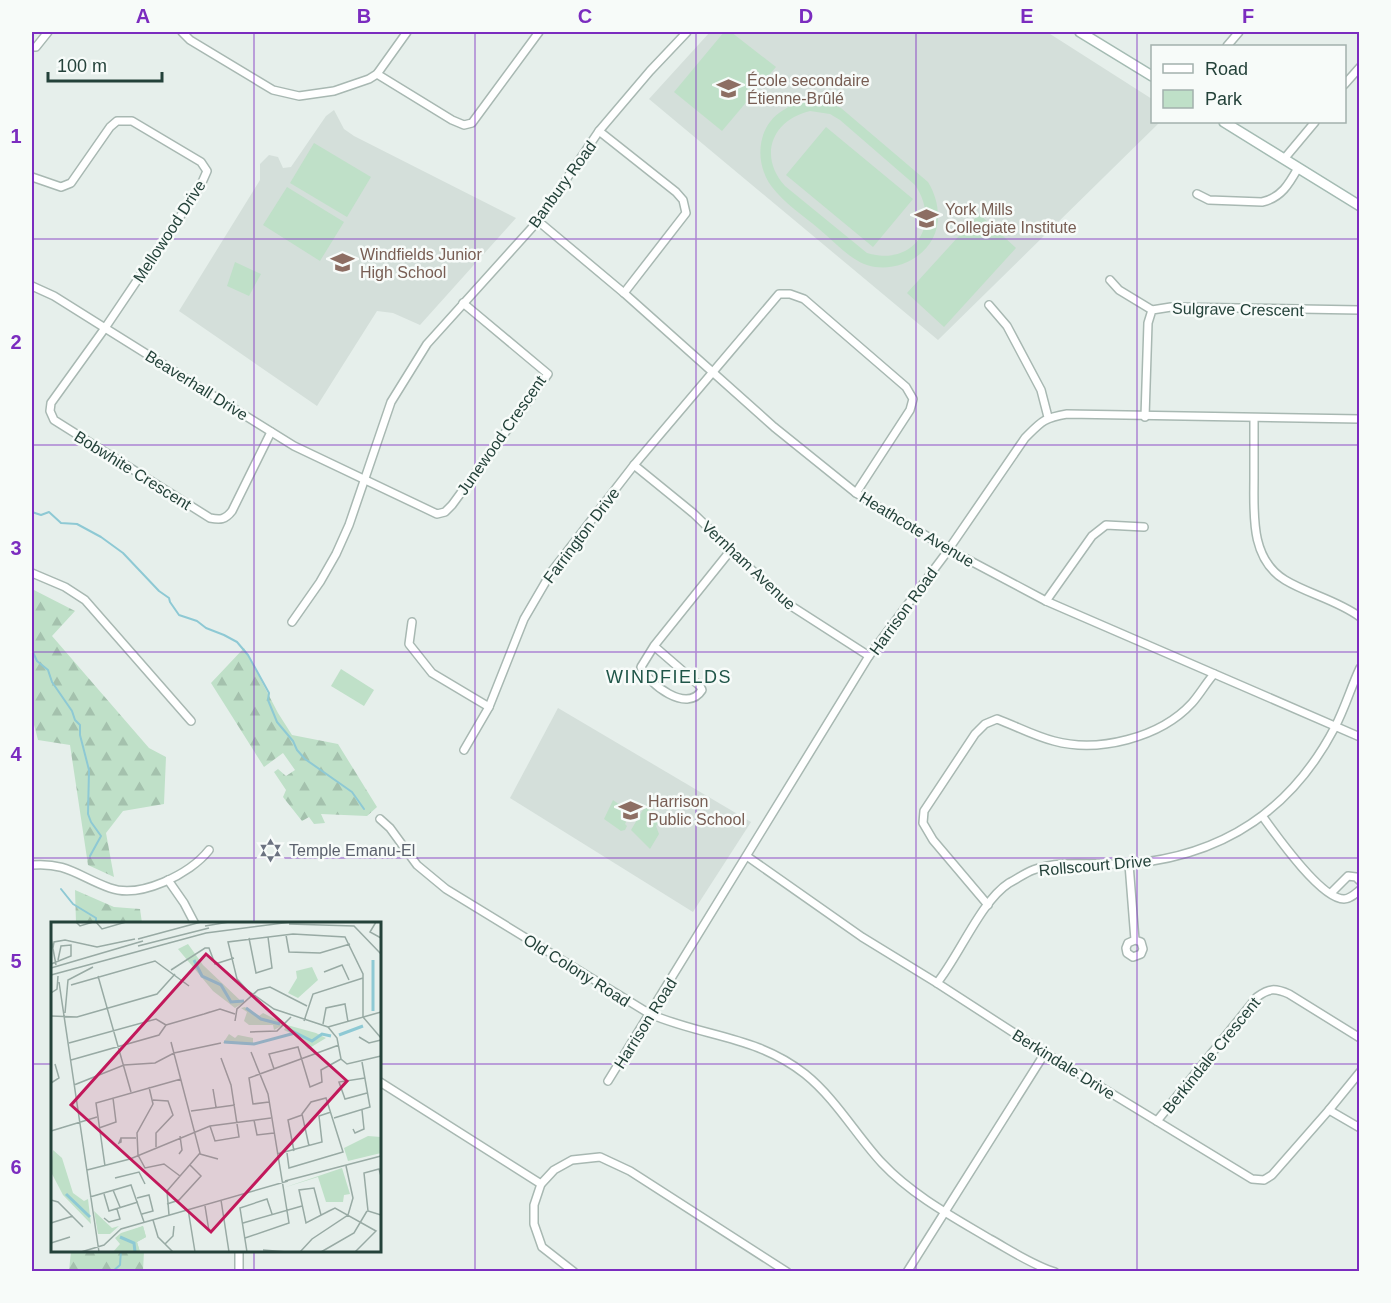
<svg xmlns="http://www.w3.org/2000/svg" width="1391" height="1303" viewBox="0 0 1391 1303" font-family="Helvetica,sans-serif">
  <defs>
    <pattern id="forest-firs" width="22" height="20" patternUnits="userSpaceOnUse" patternTransform="scale(1.5)"><rect width="22" height="20" fill="#bfe0c8"/><path d="M5 1l3.5 6h-7zM16 11l3.5 6h-7z" fill="#a4c1ad"/></pattern>
  </defs>
  <rect width="100%" height="100%" fill="#e6efeb"/>
  <g fill="#d4dfda">
    <polygon points="710,32 1047,32 1152,99 1152,122 1160,122 938,340 649,99"/>
    <polygon points="334,110 344,129 354,136 516,218 420,325 393,313 377,311 317,406 179,311 260,180 260,164 269,155 278,157 283,168 291,167 326,116"/>
    <polygon points="558,708 751,822 693,912 510,798"/>
  </g>
  <g fill="#bfe0c8" fill-rule="evenodd">
    <polygon points="724,32 731,32 776,67 722,131 674,92"/>
    <path d="M817 98 841 108 928 182C938 198 942 220 933 238 922 259 898 270 875 267 853 264 836 243 819 229 804 216 784 203 772 187 755 165 756 130 779 113 791 104 803 101 817 98ZM810 111 830 114 840 120 915 185C942 225 914 267 867 253L785 186C758 156 772 120 810 111Z"/>
    <polygon points="826,127 913,199 873,247 786,175"/>
    <polygon points="314,143 371,177 347,217 290,183"/>
    <polygon points="287,187 344,222 320,261 263,225"/>
    <polygon points="979,214 1016,248 944,327 907,293"/>
    <polygon points="235,262 261,274 249,296 227,286"/>
    <polygon points="341,669 374,690 364,706 331,686"/>
    <polygon points="613,800 631,813 625,824 627,826 625,830 621,831 604,819"/>
    <polygon points="647,803 662,819 656,826 659,834 650,849 631,830"/>
  </g>
  <g fill="url(#forest-firs)">
    <polygon points="32,589 75,611 52,636 149,748 166,757 164,804 123,811 106,833 114,877 88,865 70,745 38,740 32,717"/>
    <polygon points="244,648 278,713 292,735 338,744 377,807 367,816 321,814 325,823 314,824 309,817 302,821 283,797 286,790 274,772 278,769 286,776 295,770 283,753 264,767 211,683"/>
    <polygon points="75,890 114,907 140,909 142,923 76,923"/>
    <polygon points="71,1251 144,1251 143,1271 69,1271"/>
  </g>
  <g fill="none" stroke-linecap="round" stroke-linejoin="round">
    <g stroke="#8ec9d4" stroke-width="2">
      <polyline points="32,512 41,515 49,512 61,523 77,524 101,537 123,553 159,591 169,598 170,602 179,615 197,621 206,628 224,635 237,642 248,655 269,693 268,700 277,722 293,741 297,750 305,759 352,792 364,809"/>
      <polyline points="32,650 37,661 48,670 52,682 72,711 75,720 80,725 80,735 89,770 88,814 91,822 101,836 90,856"/>
      <polyline points="61,889 73,904 96,918 96,924"/>
      <polyline points="112,1272 120,1265 121,1250"/>
    </g>
    <defs>
      <g id="minor">
        <polyline points="182,32 190,40 273,90 299,96 334,91 369,79 377,74 407,32"/>
        <polyline points="1227,46 1239,32"/>
        <polyline points="32,47 36,47 48,32"/>
        <polyline points="377,74 452,120 464,125 472,123 539,32"/>
        <polyline points="1344,85 1360,67"/>
        <polyline points="599,131 676,192 683,200 686,213 624,293"/>
        <polyline points="1284,159 1315,122"/>
        <path d="M32 177 61 187 71 183 110 127 117 121H132L201 162 207 171 200 187 105 328 51 403 50 411 54 420 210 518C220 520 225 520 232 511L271 432"/>
        <path d="M1197 194 1209 200 1262 202C1281 198 1289 184 1298 168"/>
        <polyline points="538,221 624,293 774,427 856,493 948,549 1046,601 1360,737"/>
        <polyline points="1110,280 1119,290 1152,310"/>
        <polyline points="32,286 54,296 105,328 294,446 437,514 445,512 452,505 548,374 463,303"/>
        <polyline points="989,305 1007,326 1041,390 1048,417"/>
        <polyline points="1145,417 1148,323 1152,310 1171,307 1360,310"/>
        <path d="M1254 418C1254 438 1254 459 1254 479 1254 514 1250 559 1285 580 1308 594 1337 600 1360 617"/>
        <polyline points="634,465 693,513 785,602 869,656"/>
        <polyline points="32,573 65,587 85,600 191,721"/>
        <polyline points="1046,601 1092,536 1106,525 1144,527"/>
        <polyline points="292,622 320,582 336,554 349,525 391,402 427,344 538,221 599,131 650,71 687,32"/>
        <polyline points="412,622 409,644 432,673 489,707"/>
        <path d="M654 646 700 686 702 690C687 714 649 684 641 667L654 646 731 550"/>
        <polyline points="464,750 489,707 524,619 552,571 634,465 779,294 790,294 804,299 906,387 913,399 910,410 856,493"/>
        <path d="M1263 817C1276 835 1321 899 1344 899 1350 899 1355 894 1360 890"/>
        <path d="M380 819 390 828 417 865 446 889 650 1014C704 1037 757 1036 805 1074 836 1099 856 1135 882 1163 912 1195 953 1217 990 1239 1010 1250 1032 1265 1055 1272"/>
        <polyline points="748,857 862,937 937,983 1045,1053 1252,1179 1264,1180 1272,1175 1329,1110 1360,1072"/>
        <polyline points="1129,864 1135,940 1141,942 1143,949 1141,954 1133,957 1127,953 1126,948 1128,943 1135,940"/>
        <path d="M32 865C67 862 79 877 110 888 140 899 190 874 209 850"/>
        <polyline points="168,880 184,903 195,924"/>
        <polyline points="1331,893 1348,876 1356,877 1360,881"/>
        <path d="M988 905 933 840 923 823 924 811 975 734 985 724 997 719C1016 726 1034 736 1054 741 1098 753 1160 738 1192 703 1200 694 1206 683 1214 674"/>
        <path d="M937 983C959 956 981 901 1009 883 1017 879 1025 873 1033 870 1060 859 1099 866 1128 864 1223 856 1291 811 1335 727 1345 708 1351 687 1360 668"/>
        <path d="M608 1081 869 656 944 556 1025 438C1041 422 1043 418 1067 414L1360 419"/>
        <polyline points="380,1082 541,1184"/>
        <polyline points="1329,1110 1360,1128"/>
        <path d="M1157 1121 1257 997C1269 988 1275 988 1289 994L1360 1038"/>
        <polyline points="239,1250 239,1272"/>
        <polyline points="574,1272 542,1247 534,1224 534,1205 541,1184 554,1170 572,1160 600,1157 630,1171 787,1272"/>
        <polyline points="907,1272 1045,1053"/>
      </g>
      <g id="secondary">
        <polyline points="1080,32 1152,76"/>
        <polyline points="1224,122 1360,206"/>
      </g>
    </defs>
    <use href="#minor" stroke="#a8b8b2" stroke-width="10"/>
    <use href="#secondary" stroke="#a4bbb3" stroke-width="12"/>
    <use href="#minor" stroke="#fff" stroke-width="7"/>
    <use href="#secondary" stroke="#fff" stroke-width="9"/>
  </g>
  <path fill="none" stroke="#7b2cbf" stroke-width="1.5" stroke-opacity="0.55" d="M254 32V924M475 32V1272M696 32V1272M916 32V1272M1137 32V1272M32 239H1360M32 445H1360M32 652H1360M32 858H1360M32 1064H52M380 1064H1360M254 1250V1272"/>
  <defs>
    <symbol id="school-bare" viewBox="-9 -9 18 18"><path d="M0-5L7-2L0 1L-7-2ZM-4 1L0 2.5L4 1V4Q0 6-4 4Z" fill="#8d6e63" stroke="#f7fbf9" stroke-width="2.5" paint-order="stroke"/></symbol>
    <symbol id="synagogue-bare" viewBox="-9 -9 18 18"><path d="M0-6.5L5.6 3.2H-5.6ZM0 6.5L5.6-3.2H-5.6Z" fill="#6b7280" stroke="#f7fbf9" stroke-width="2.5" paint-order="stroke"/></symbol>
  </defs>
  <g fill-rule="evenodd">
    <use href="#school-bare" x="712" y="72" width="33" height="33"/>
    <use href="#school-bare" x="910" y="202" width="33" height="33"/>
    <use href="#school-bare" x="326" y="246" width="33" height="33"/>
    <use href="#school-bare" x="614" y="794" width="33" height="33"/>
    <use href="#synagogue-bare" x="254" y="834" width="33" height="33"/>
  </g>
  <g text-anchor="middle" stroke-width="5" stroke-linejoin="round" paint-order="stroke">
    <g font-size="16" fill="#785e54" stroke="#f7fbf9" text-anchor="start">
      <text x="747" y="86">École secondaire<tspan x="747" dy="18">Étienne-Brûlé</tspan></text>
      <text x="945" y="215">York Mills<tspan x="945" dy="18">Collegiate Institute</tspan></text>
      <text x="360" y="260">Windfields Junior<tspan x="360" dy="18">High School</tspan></text>
      <text x="648" y="807">Harrison<tspan x="648" dy="18">Public School</tspan></text>
    </g>
    <g font-size="16" fill="#24423a" stroke="#f7fbf9">
      <text transform="translate(562 184) rotate(-54)" y="6">Banbury Road</text>
      <text transform="translate(169 231) rotate(-57)" y="6">Mellowood Drive</text>
      <text transform="translate(1238 309) rotate(1)" y="6">Sulgrave Crescent</text>
      <text transform="translate(197 385) rotate(32)" y="6">Beaverhall Drive</text>
      <text transform="translate(501 435) rotate(-55)" y="6">Junewood Crescent</text>
      <text transform="translate(133 470) rotate(32)" y="6">Bobwhite Crescent</text>
      <text transform="translate(917 529) rotate(31)" y="6">Heathcote Avenue</text>
      <text transform="translate(581 535) rotate(-53)" y="6">Farrington Drive</text>
      <text transform="translate(749 565) rotate(43)" y="6">Vernham Avenue</text>
      <text transform="translate(903 611) rotate(-54)" y="6">Harrison Road</text>
      <text transform="translate(1095 865) rotate(-5)" y="6">Rollscourt Drive</text>
      <text transform="translate(577 970) rotate(32)" y="6">Old Colony Road</text>
      <text transform="translate(645 1023) rotate(-58)" y="6">Harrison Road</text>
      <text transform="translate(1211 1055) rotate(-51)" y="6">Berkindale Crescent</text>
      <text transform="translate(1064 1064) rotate(32)" y="6">Berkindale Drive</text>
    </g>
    <g font-size="16" fill="#5b616d" stroke="#f7fbf9" text-anchor="start">
      <text x="289" y="856">Temple Emanu-El</text>
    </g>
    <g font-size="18" letter-spacing="1.5" fill="#1f5548" stroke="#f7fbf9">
      <text x="669" y="683">WINDFIELDS</text>
    </g>
  </g>
  <g transform="translate(51 922)">
    <rect width="330" height="330" fill="#e6efeb"/>
    <path d="M261 45 267 58 247 76 237 71 246 56 245 49ZM317 214 330 215V231L297 239 293 226ZM2 228 11 236 22 271 33 279 37 277 40 302 12 273 0 250ZM291 246 299 272 293 273 292 280H275L267 255 232 266ZM43 289 61 306 68 304 59 312H47ZM92 304 95 315 86 320 89 330H62L69 322 64 316 70 311Z" fill="#bfe0c8"/>
    <path d="M137 22 152 43 192 81 184 86 162 69 127 27ZM194 85 208 94 212 91 234 102 223 108 222 103H198L193 99 196 90 190 86ZM236 103 265 111 275 116 257 127 248 115 233 108ZM178 112 184 116 187 113 202 116V123L172 121ZM92 304 95 315 86 320 89 330H76L80 329V323L69 313Z" fill="#bfe0c8"/>
    <path fill="none" stroke="#8ec9d4" stroke-width="3" d="M143 38 151 54 170 63 180 80 193 79M195 86 210 97 229 102M322 89V38M237 107 261 119 271 112 280 114M288 113 312 104M173 120 203 122 244 111M15 272 39 295M69 315 83 321 84 330"/>
    <path fill="none" stroke="#98aaa4" stroke-width="1.5" d="M25 0 29 4 42 0M45 0 51 7 75 0M325 0 319 10 330 16M238 2 303 4 330 32M154 4 178 0M235 13 238 30 269 31 299 22M0 16 5 43M198 16 205 51 221 46 217 15M87 17 150 0M87 24 158 6M2 26 3 20 14 18 46 25 84 17M0 42 20 34V23L10 24 7 38M0 46 92 19M120 48 154 26H158L164 42 183 36M273 50 291 43 298 58M0 53 155 11 240 0M47 54 80 170M8 60 48 330M20 63 104 39 138 64M0 71 6 67 7 54M159 90 153 92 169 87 184 92M14 91 17 58 42 45M0 94 26 95 106 72 124 52M184 99 186 87 207 68 219 65 256 84M253 99 262 72 312 56M272 102 275 86 294 82 297 100M115 103 153 92M277 105 330 90M199 110 226 109 240 95M308 115 318 121 330 118M330 116 312 95V52L294 15 242 12 177 20 186 57 196 68 223 87 277 105 286 116 290 137 296 142 330 134M18 121 105 97 115 103M20 138 108 113 115 103M223 147 218 132 247 125 259 165 271 160 270 148 290 137M314 156 288 160 294 177 316 171M0 161 8 156 4 142M23 163 73 143 104 141 123 131 170 121M98 165 102 182 86 211 87 233 94 246 113 242 129 254M162 167 165 185M102 178 117 179 122 193 105 211V225M218 180 202 182 198 156 288 123M140 189 184 183M283 196 319 185 311 140M203 198 206 213 223 211M159 204 164 219 188 215 180 163 170 136M48 206 65 200 62 176M302 207 304 211 313 207 311 188M0 209 46 195M70 216 68 221 70 220V216H85M243 229 237 198 251 193M236 231 238 246 292 230 275 176 260 180 251 192 258 224M128 232 131 228 129 214M149 232 167 237M226 232 271 220 268 194 280 190M54 244 45 181 130 157M36 248 79 237 159 204 220 196M330 254 328 247 313 251 317 289 330 293M64 256 88 250 94 262M234 259 330 234M62 268 69 285M53 272 58 289 87 280M39 275 80 263 93 300M86 276 98 273 102 289 91 292M0 278 7 280 32 305M170 278 178 330M116 282 128 278 150 254 139 243M154 284 158 309M137 287 144 330M118 293 116 269 149 231 120 120M270 293 263 266 248 268 255 301 278 289 284 286 325 309 304 330M53 296 58 300 69 297 66 287M102 298 107 315 122 330M0 301 22 294M192 301 251 284M194 316 238 301 217 172 200 130M0 321 19 315M114 322 122 314 123 304M212 328 236 330M30 330 53 323 70 307 237 259M196 330 189 286 216 277 221 292M249 330 261 317 297 293 302 276 295 244M270 330 303 311 316 289"/>
    <path fill="#c2185b" fill-opacity="0.15" stroke="#c2185b" stroke-width="3" d="M155 32 296 159 160 310 20 183Z"/>
    <rect width="330" height="330" fill="none" stroke="#24423a" stroke-width="3"/>
  </g>
  <rect width="1391" height="1303" fill="none" stroke="#f7fbf9" stroke-width="66"/>
  <rect x="1151" y="45" width="195" height="78" fill="#f7fbf9" stroke="#a3b1ad" stroke-width="1.5"/>
  <rect x="1163" y="64" width="30" height="9" fill="#ffffff" stroke="#a3b1ad" stroke-width="1.5"/>
  <text x="1205" y="75" font-size="18" fill="#24423a">Road</text>
  <rect x="1163" y="90" width="30" height="18" fill="#bfe0c8" stroke="#a3b1ad" stroke-width="1.5"/>
  <text x="1205" y="105" font-size="18" fill="#24423a">Park</text>
  <path d="M48 72v9h114v-9" fill="none" stroke="#24423a" stroke-width="3"/>
  <text x="57" y="72" font-size="18" fill="#24423a" stroke="#f7fbf9" stroke-width="4.5" paint-order="stroke">100 m</text>
  <rect x="33" y="33" width="1325" height="1237" fill="none" stroke="#7b2cbf" stroke-width="2"/>
  <g font-size="20" text-anchor="middle" font-weight="bold" fill="#7b2cbf">
    <text x="143" y="23">A</text>
    <text x="364" y="23">B</text>
    <text x="585" y="23">C</text>
    <text x="806" y="23">D</text>
    <text x="1027" y="23">E</text>
    <text x="1248" y="23">F</text>
    <text x="16" y="143">1</text>
    <text x="16" y="349">2</text>
    <text x="16" y="555">3</text>
    <text x="16" y="761">4</text>
    <text x="16" y="968">5</text>
    <text x="16" y="1174">6</text>
  </g>
</svg>
